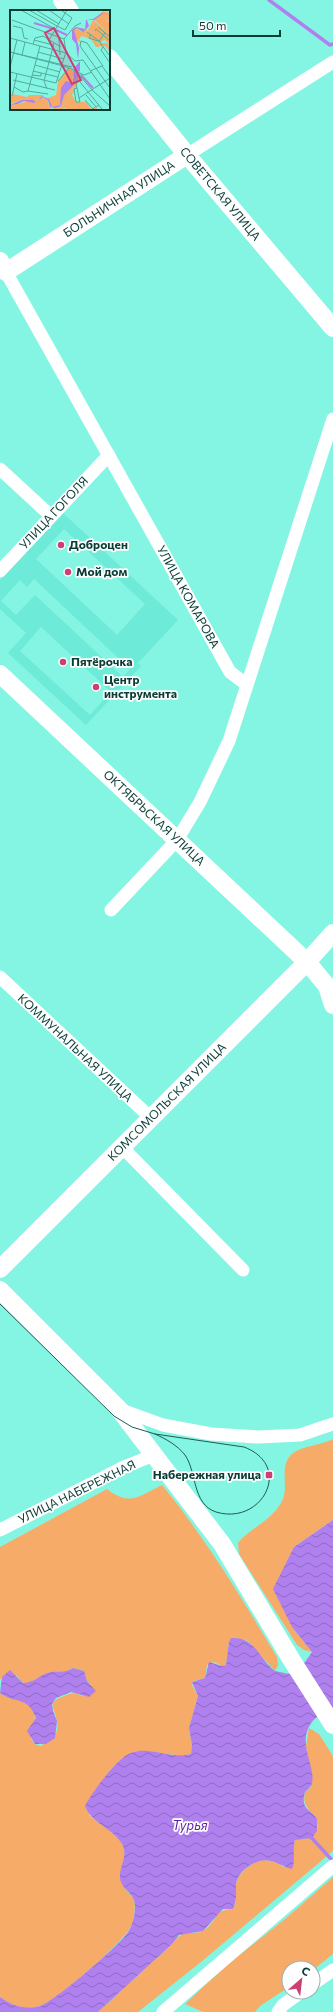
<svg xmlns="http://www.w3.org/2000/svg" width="333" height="2012" viewBox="0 0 333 2012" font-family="Commissioner,sans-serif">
  <defs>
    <pattern id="water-waves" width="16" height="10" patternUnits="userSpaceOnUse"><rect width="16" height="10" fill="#af80ee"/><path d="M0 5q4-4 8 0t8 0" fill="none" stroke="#8c6ac2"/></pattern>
  </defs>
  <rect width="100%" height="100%" fill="#85f5e3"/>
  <path fill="#6dead8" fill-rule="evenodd" d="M63 513 178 620 138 663 141 666 86 725 8 653 26 633 0 609V580ZM64 529 145 604 117 635 36 559ZM34 579 130 669 123 677 35 595 16 615 1 601 20 580 27 587ZM41 627 111 692 90 715 20 651Z"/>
  <g fill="#f6ac68">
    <path d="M333 1439V1520L294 1547 285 1567 289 1619 292 1627 312 1652 304 1650 297 1645 239 1554 238 1543C251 1527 274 1520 283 1499 289 1483 278 1466 293 1453 302 1446 322 1445 333 1439Z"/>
    <path d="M162 1485C206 1539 241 1597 277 1657L278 1665 275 1671 248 1641 236 1638 229 1642 226 1665 222 1666 214 1662 207 1665 205 1678 194 1681 192 1685 198 1696 189 1728 192 1745 191 1754 182 1756 147 1751 89 1815C99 1824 116 1832 123 1845 128 1856 119 1869 121 1880 122 1889 131 1893 134 1900 136 1907 134 1918 132 1924 127 1940 56 2001 40 2006 24 2010 13 2006 0 1997V1693C11 1700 13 1697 23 1701 41 1707 34 1726 31 1739L35 1744 41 1746 56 1734C57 1730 58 1725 57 1721 55 1707 45 1703 64 1696 72 1693 74 1692 82 1696L92 1686 87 1681 84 1671 73 1668 63 1673H48L29 1683H23L16 1675 2 1677 0 1680V1547L107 1489C130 1507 139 1496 162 1485Z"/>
    <path d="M309 1728 319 1734 333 1756V1851L201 1962 138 2012H98L172 1944C185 1925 194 1939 207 1928 219 1918 214 1910 233 1909 238 1900 235 1893 236 1884 238 1872 255 1859 267 1860 273 1861 279 1864 284 1867L293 1866V1847L295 1840 298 1838 305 1839 317 1831C321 1814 300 1811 305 1792L311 1787 306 1746Z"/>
    <polygon points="333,1877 333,1954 313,1970 313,1968 289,1968 289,1987 260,2006 255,2012 203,2012 185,2004 228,1964 285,1919"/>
  </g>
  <g fill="url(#water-waves)">
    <path d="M333 1520V1708C327 1712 316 1716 312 1722 296 1743 316 1766 312 1783 311 1787 308 1789 305 1792 300 1810 311 1809 317 1819V1831L312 1838 295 1840C292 1849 296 1860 292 1869 284 1867 279 1863 271 1861 258 1857 238 1870 236 1884 236 1893 237 1900 233 1909H223L203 1931 179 1935 172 1944 98 2012H0V1997C13 2006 24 2010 40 2006 55 2001 119 1946 128 1932 133 1925 137 1909 134 1900 130 1890 119 1888 120 1874 121 1864 128 1854 122 1844 113 1828 92 1824 85 1806 92 1792 112 1766 124 1757 130 1752 140 1750 148 1751 162 1752 176 1758 191 1754L192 1745 189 1728 198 1696 192 1682 205 1678 209 1662 222 1666 226 1665 229 1642 231 1638C255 1636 259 1659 275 1671L289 1674 305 1662 312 1652 292 1627 273 1589 294 1547Z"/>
    <path d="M73 1668 84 1671 87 1681 96 1691 89 1697 71 1692 56 1698 52 1704 53 1711 57 1721 55 1738 46 1744H35L27 1731 36 1718C27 1695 17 1705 0 1693L2 1677 10 1670 23 1683C33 1683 39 1676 47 1673 57 1670 64 1674 73 1668Z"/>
  </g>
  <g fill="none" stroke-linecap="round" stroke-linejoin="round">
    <g stroke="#af80ee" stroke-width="3.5">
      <polyline points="269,0 330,45 333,44"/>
      <polyline points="309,1835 331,1859"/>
    </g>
    <g stroke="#fff" stroke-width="13">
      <polyline points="187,155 333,62"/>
      <polyline points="6,272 230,672 246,684"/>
      <polyline points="0,469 51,516"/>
      <polyline points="0,571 109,455"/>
      <polyline points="111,910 177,840 200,802 229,741 333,419"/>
      <polyline points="0,977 151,1118"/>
      <polyline points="122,1147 243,1270"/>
      <polyline points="119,1409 163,1425 211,1434 258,1437 300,1435 333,1424"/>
      <polyline points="0,1530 124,1467 154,1455"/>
      <polyline points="313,1984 333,1970"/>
      <polyline points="163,2012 333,1866"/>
      <polyline points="278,2012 283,2005 301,1992"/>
    </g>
    <g stroke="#fff" stroke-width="18">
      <polyline points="62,0 70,11"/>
      <polyline points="109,58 187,155 333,328"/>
      <polyline points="0,261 6,272 187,155"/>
      <polyline points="0,674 307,962 327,986 333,1005"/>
      <polyline points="0,1269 307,962 333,933"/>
      <polyline points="0,1290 119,1409 154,1455 222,1544 291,1659 333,1725"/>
    </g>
    <path stroke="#1e5c53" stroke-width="1" d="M0 1304 114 1416 132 1427 155 1434 244 1447C294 1466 262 1526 216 1512 192 1504 197 1472 185 1455 177 1445 166 1439 155 1434"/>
  </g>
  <g fill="#cb3f73" stroke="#fefefe" stroke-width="1.5">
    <circle cx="61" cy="545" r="4"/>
    <circle cx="68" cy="572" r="4"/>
    <circle cx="63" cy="662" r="4"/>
    <circle cx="96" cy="687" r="4"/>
    <rect x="265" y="1471" width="8" height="8" rx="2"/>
  </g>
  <g text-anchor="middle" stroke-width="3.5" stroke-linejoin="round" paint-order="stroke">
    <g font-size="12" fill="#083c35" stroke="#fefefe">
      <text transform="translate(220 194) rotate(50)" y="4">СОВЕТСКАЯ УЛИЦА</text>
      <text transform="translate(119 199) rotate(-33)" y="4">БОЛЬНИЧНАЯ УЛИЦА</text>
      <text transform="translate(54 513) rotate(-47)" y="4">УЛИЦА ГОГОЛЯ</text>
      <text transform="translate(188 597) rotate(61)" y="4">УЛИЦА КОМАРОВА</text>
      <text transform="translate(154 818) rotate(43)" y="4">ОКТЯБРЬСКАЯ УЛИЦА</text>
      <text transform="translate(75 1048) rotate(43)" y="4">КОММУНАЛЬНАЯ УЛИЦА</text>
      <text transform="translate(167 1102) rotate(-45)" y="4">КОМСОМОЛЬСКАЯ УЛИЦА</text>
      <text transform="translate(77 1492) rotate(-26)" y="4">УЛИЦА НАБЕРЕЖНАЯ</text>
    </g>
    <g font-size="12" font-weight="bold" fill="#083c35" stroke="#fefefe" text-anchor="start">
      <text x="69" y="549">Доброцен</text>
      <text x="76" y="576">Мой дом</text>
      <text x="71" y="666">Пятёрочка</text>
      <text x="104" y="684">Центр<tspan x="104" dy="14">инструмента</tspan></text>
      <text x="261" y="1479" text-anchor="end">Набережная улица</text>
    </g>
    <g font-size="13" font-style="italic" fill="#631fa1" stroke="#fefefe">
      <text x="190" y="1830">Турья</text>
    </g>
  </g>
  <g transform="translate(10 10)">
    <rect width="100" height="100" fill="#85f5e3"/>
    <path d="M93 1 100 3V10L94 12 100 11V24L84 10ZM65 17 71 21 78 19 74 26 84 31 87 33H98L100 42 95 36 86 37 81 29 71 26 69 30 74 33 62 29ZM59 59 65 62 62 68 65 70 63 74 60 72 61 74H64L68 65 66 63 69 64V71L62 85 66 92H76L81 99 86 97 88 100H56V89H61L59 86 64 77 58 82 54 95 47 100H0V95L20 91 12 90 0 94V87L3 84 17 87 19 85H34L24 92 33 87 38 90 39 96 41 98H39L42 99 51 96 54 83 49 96 41 97 38 88 46 85 48 71Z" fill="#f6ac68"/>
    <path d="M83 10 99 23 100 24 88 15 83 23 78 20ZM64 76 59 86 61 90 56 89V96L62 91 66 94 62 95 65 96 47 100 54 95 57 84Z" fill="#f6ac68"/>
    <path d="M88 15 100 24V35L95 30 87 33 74 26 78 20 83 23Z" fill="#f6ac68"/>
    <path d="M92 3H95L100 6 94 3 84 10H77L79 16 73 22 67 18 64 20 69 38 68 49 66 34 62 29V20L66 17 75 19 76 10 83 9ZM70 51V61L66 63 68 65 63 76 54 85 51 96 45 98 40 97 38 90 33 87 24 93 14 91 7 94 0 95 12 90H22L20 88 26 92 32 86 39 89 42 97 50 95 51 78 56 71 63 73 64 58Z" fill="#af80ee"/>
    <path fill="none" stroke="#af80ee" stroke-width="2" d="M24 13 44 19M46 20 57 25M71 65 83 78"/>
    <path fill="none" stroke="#53ab9d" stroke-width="1" d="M11 0 45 19M19 0 47 16M26 0 49 14M39 0 59 14M3 16 12 18 14 28 18 29M47 16 55 20 62 8 51 0M88 17 100 27M85 21 86 19 100 31M77 22 89 31M95 23 89 31 99 45M81 24 79 28 91 32M0 28 56 43 65 51 73 50 100 89M49 28 50 45M54 29 65 16 71 13M24 30 43 35M39 30 57 0M23 34 25 28 33 26 51 37M93 37 91 40 100 53M0 42 57 57 74 65 82 62M0 42 62 57M28 42 54 49M12 45 15 32M25 55 50 62M93 56 77 33 71 31 70 36 100 78M0 57 7 30M23 61 48 67M80 61 92 56 100 67M0 62 46 73 56 42 54 29 2 10M70 64V72L92 99M22 65 31 66V63M71 67 82 80M3 70 45 80M48 71 59 58M4 77 13 82 18 81 38 84M67 78 64 79 66 92H70L69 88 67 78 66 74V72L69 64M37 79 34 71 44 33M82 80 100 96M18 81 30 36M76 85 86 97 89 95M2 86 7 64M69 88 100 68M75 90 83 99 85 97"/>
    <path fill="#cb3f73" fill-opacity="0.15" stroke="#cb3f73" stroke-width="2" d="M44 18 71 70 62 74 35 23Z"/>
    <rect width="100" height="100" fill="none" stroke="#083c35" stroke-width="2"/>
  </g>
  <g transform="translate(301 1980) rotate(28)"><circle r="19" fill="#fefefe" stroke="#9cb0ae"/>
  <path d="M0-3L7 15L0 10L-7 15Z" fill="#cb3f73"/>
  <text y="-6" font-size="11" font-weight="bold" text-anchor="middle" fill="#083c35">С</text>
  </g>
  <path d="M193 30v6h87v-6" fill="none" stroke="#083c35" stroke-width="2"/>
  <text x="199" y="30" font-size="12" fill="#083c35" stroke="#fefefe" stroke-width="3" paint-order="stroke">50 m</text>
</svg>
